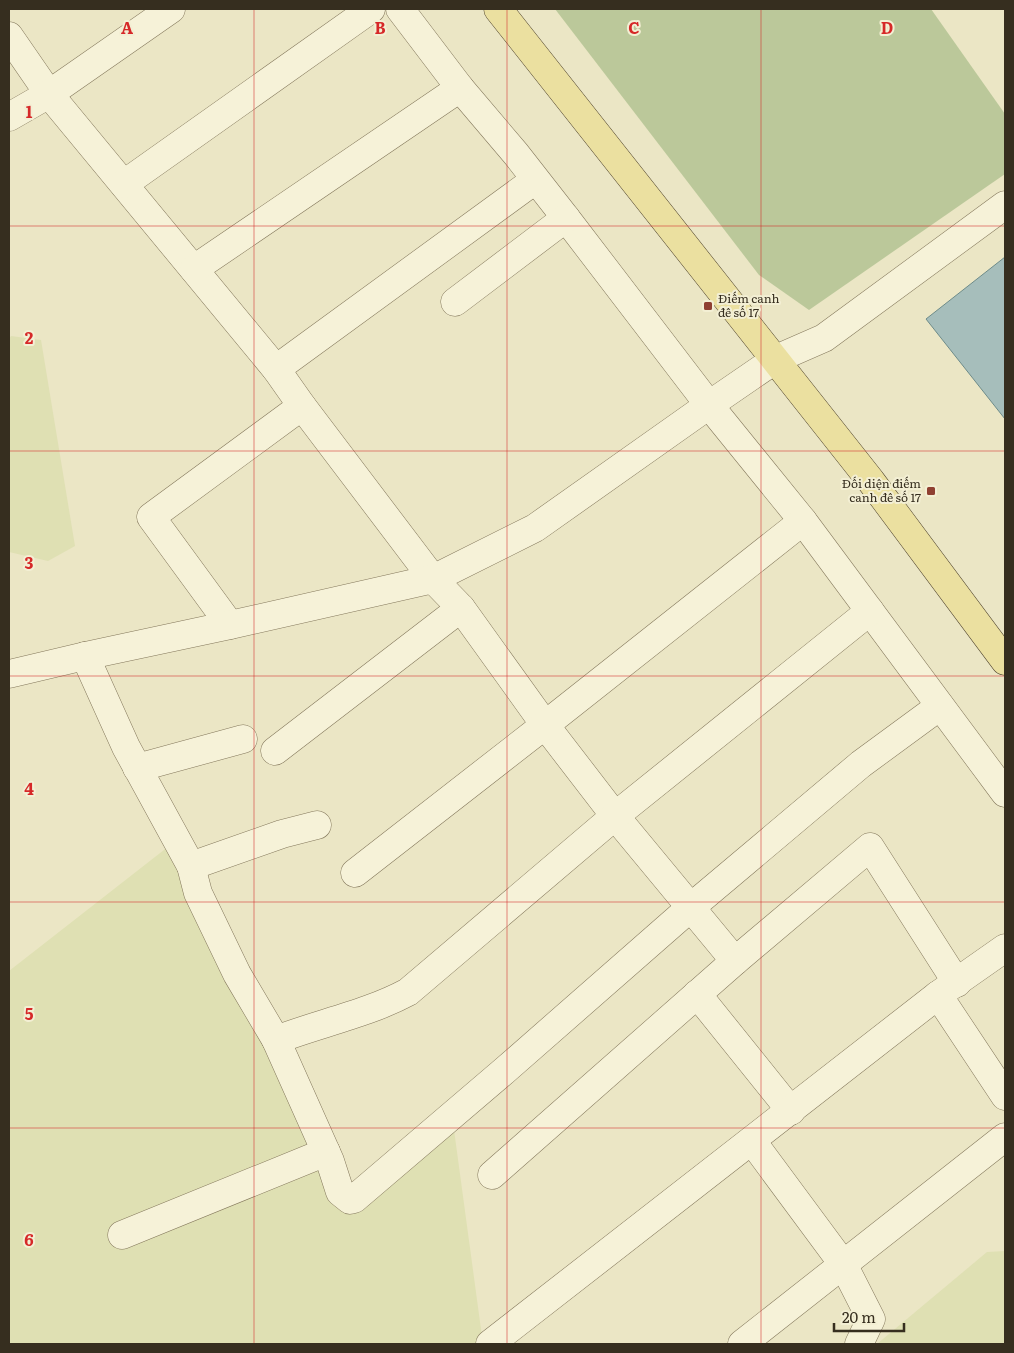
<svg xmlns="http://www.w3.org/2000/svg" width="1014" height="1353" viewBox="0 0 1014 1353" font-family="Literata,serif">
  <rect width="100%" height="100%" fill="#ebe6c5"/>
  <g fill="#dfe0b3">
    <polygon points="11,336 41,340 75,546 48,561 9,552 9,339"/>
    <polygon points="178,839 350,1200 452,1115 483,1344 9,1344 9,971"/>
    <polygon points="1005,1251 1005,1344 877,1344 987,1252"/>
  </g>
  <polygon fill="#bbc89a" points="555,9 931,9 1005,114 1005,174 809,310 759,275"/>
  <polygon fill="#a6bebb" stroke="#6e8c8a" points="1005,257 1005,419 926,319"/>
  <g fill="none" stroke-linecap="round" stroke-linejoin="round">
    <defs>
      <g id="minor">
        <polyline points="400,9 460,88 516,154 566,218 709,405 803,521 1005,793"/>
        <polyline points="9,36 49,94 276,369 302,406 433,579 461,608 545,725 615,816 735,961"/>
        <polyline points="9,117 49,94 171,9"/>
        <polyline points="124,184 371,9"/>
        <polyline points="194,269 460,88"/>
        <polyline points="455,302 566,218"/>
        <polyline points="276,369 535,180"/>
        <polyline points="230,625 151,517 302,406"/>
        <polyline points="85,656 126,747 191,866 198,893 237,974 276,1040 330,1161 340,1192 350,1200 354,1199 504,1071 690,908 861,764 940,706"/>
        <polyline points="9,674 85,656 230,625 433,579 535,528 709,405 776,359 824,338 1005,205"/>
        <polyline points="275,751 461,608"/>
        <polyline points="137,768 243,739"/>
        <polyline points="191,866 282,834 317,825"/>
        <polyline points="355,873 545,725 803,521"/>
        <polyline points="697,994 791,1111"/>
        <polyline points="938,995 1005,1096"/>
        <path d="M276 1040C320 1023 367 1014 408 992L615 816 870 611"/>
        <polyline points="752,1141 843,1264 871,1319 859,1344"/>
        <polyline points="492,1175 735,961 870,847 957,983"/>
        <polyline points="122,1235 326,1152"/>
        <polyline points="490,1344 938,995 1005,948"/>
        <polyline points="742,1344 1005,1137"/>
      </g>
      <polyline id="major" points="498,9 871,481 1005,661"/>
    </defs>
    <use href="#minor" stroke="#84785c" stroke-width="29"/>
    <use href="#major" stroke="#524630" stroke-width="29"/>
    <use href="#minor" stroke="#f6f2d8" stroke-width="28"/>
    <use href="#major" stroke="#ebe0a0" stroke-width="28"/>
  </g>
  <path fill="none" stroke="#d62828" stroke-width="1" stroke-opacity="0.55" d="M254 9V1344M507 9V1344M761 9V1344M9 226H1005M9 451H1005M9 676H1005M9 902H1005M9 1128H1005"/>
  <g fill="#8f4031" stroke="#f3efd4" stroke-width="2">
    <rect x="703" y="301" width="10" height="10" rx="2.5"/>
    <rect x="926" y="486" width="10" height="10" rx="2.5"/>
  </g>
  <g text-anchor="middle" stroke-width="4" stroke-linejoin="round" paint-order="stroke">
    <g font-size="12" fill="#362e1f" stroke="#f3efd4" text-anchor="start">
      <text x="718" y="303">Điếm canh<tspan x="718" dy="14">đê số 17</tspan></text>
      <text x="921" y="488" text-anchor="end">Đối diện điếm<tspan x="921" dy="14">canh đê số 17</tspan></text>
    </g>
  </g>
  <g font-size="16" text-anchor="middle" font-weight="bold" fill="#d62828" stroke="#f3efd4" stroke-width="4" stroke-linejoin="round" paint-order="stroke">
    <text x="127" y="34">A</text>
    <text x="380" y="34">B</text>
    <text x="634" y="34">C</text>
    <text x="887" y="34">D</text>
    <text x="29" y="118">1</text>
    <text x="29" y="344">2</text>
    <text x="29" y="569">3</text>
    <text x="29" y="795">4</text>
    <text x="29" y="1020">5</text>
    <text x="29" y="1246">6</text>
  </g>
  <rect width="1014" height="1353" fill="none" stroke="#362e1f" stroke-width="20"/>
  <path d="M834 1323v8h70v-8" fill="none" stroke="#362e1f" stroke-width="2.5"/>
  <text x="842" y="1323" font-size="15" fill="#362e1f" stroke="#f3efd4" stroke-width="4" paint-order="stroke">20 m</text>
</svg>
